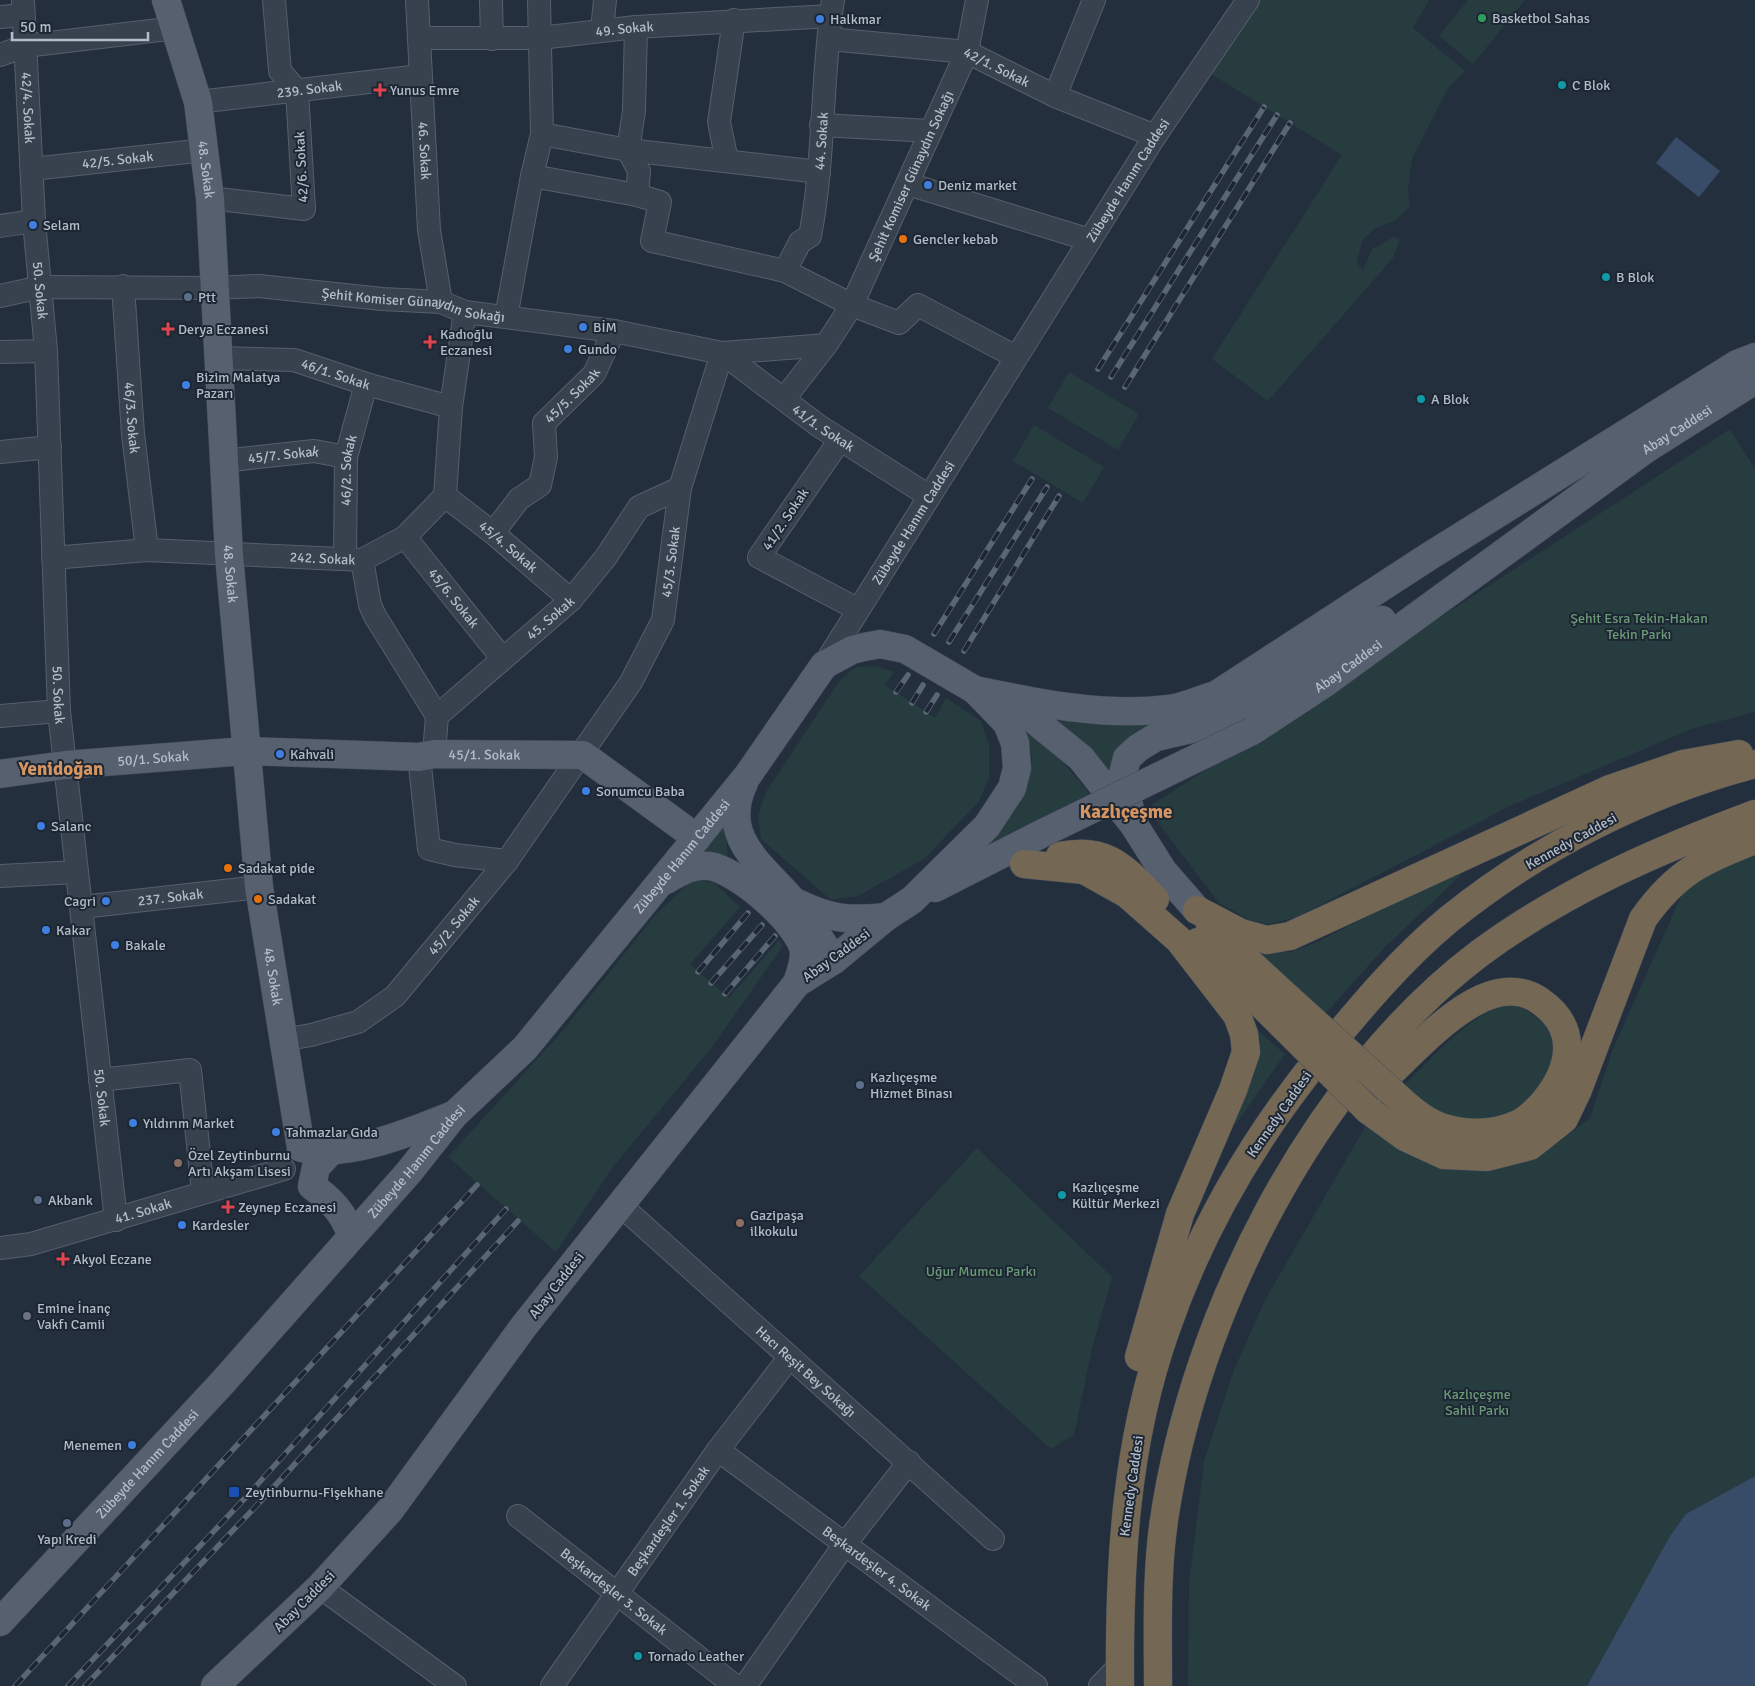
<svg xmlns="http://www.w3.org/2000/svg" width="1755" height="1686" viewBox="0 0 1755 1686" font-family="Signika,sans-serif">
  <rect width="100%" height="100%" fill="#242f3e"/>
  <g fill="#263c3f">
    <polygon points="1258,0 1429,0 1413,28 1465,71 1448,88 1412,159 1408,188 1410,206 1396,220 1376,228 1362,240 1357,263 1363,270 1372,249 1394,237 1400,239 1393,258 1268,401 1212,359 1342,155 1208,72"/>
    <polygon points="1468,0 1525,0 1473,64 1439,36"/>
    <polygon points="1069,372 1139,414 1118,450 1048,408"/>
    <polygon points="1034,425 1104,467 1083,503 1013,461"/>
    <polygon points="1730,429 1755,469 1755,712 1691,729 1510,806 1297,917 1269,924 1250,920 1219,903 1147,808"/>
    <polygon points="876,666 894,672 885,685 935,718 946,698 981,721 989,745 989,778 979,801 924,859 858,896 831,900 761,839 758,816 766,792 840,680 856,667"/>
    <polygon points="1058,721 1104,725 1182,721 1141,731 1114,753 1108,775 1094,755"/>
    <path d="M1024 729 1057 755 1090 794 984 847C1007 822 1030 795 1032 759 1032 750 1026 738 1024 729Z"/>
    <polygon points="724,823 728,858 700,853"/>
    <polygon points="1755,847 1755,1476 1686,1514 1670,1536 1587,1686 1188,1686 1189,1584 1204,1461 1234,1370 1265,1300 1368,1122 1495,1167 1540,1156 1590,1118 1613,1049 1684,890 1747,849"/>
    <polygon points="1457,871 1461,875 1385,947 1326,1013 1260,954 1291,952 1315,943"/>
    <polygon points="702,880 714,883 740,907 690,964 729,998 779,940 783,946 712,1047 613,1167 556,1252 448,1157 560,1034 657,913 689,883"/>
    <path d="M1509 1003C1560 1020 1569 1059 1530 1097 1526 1102 1520 1110 1514 1114 1496 1124 1458 1123 1439 1114 1427 1108 1414 1095 1403 1086 1434 1057 1468 1015 1509 1003Z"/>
    <path d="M1257 1030 1285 1054 1236 1124 1231 1122C1249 1085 1258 1072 1257 1030Z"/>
    <polygon points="977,1148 1112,1277 1092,1349 1074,1435 1051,1449 859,1276"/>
  </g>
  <g fill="#394c67">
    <polygon points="1676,137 1720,171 1699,197 1656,163"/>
    <polygon points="1755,1476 1755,1686 1587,1686 1670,1536 1686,1514"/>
  </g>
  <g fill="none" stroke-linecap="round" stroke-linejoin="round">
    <defs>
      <g id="minor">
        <path id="s1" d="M23 0 34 221 46 351 59 711 116 1220"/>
        <path id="s2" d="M417 0 429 230 441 302"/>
        <polyline points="491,0 492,39"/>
        <polyline points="0,17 23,15"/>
        <polyline points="636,27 634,111 628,150 639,171 637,195"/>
        <polyline points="602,30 605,0"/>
        <path id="s3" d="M419 38H540L636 27 831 16"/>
        <path id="s4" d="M829 39 967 52 1055 96 1155 136"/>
        <polyline points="0,55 25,46 176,28"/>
        <polyline points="1055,96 1094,0"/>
        <path id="s5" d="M198 102 420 76"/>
        <polyline points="821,125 931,131"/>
        <polyline points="542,134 628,150 819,172"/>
        <polyline points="727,161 719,122 734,20"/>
        <path id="s6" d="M32 169 205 150"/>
        <polyline points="532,176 637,195 660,202 652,241 785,271 852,305 899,323 918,305 1016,357"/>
        <polyline points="908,184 1090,240"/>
        <polyline points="210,198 304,209 297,91 280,71 274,0"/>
        <polyline points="0,226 34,221"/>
        <path id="s7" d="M785 271 800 242 810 236C825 159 821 78 833 0"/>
        <path id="s8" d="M123 286 133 434 147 550"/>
        <path id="s9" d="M0 296 41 287 213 288 259 286 382 299 441 302 465 312 614 331 722 353 826 345"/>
        <polyline points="506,317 532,176 542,134 539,0"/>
        <polyline points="0,352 46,351"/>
        <path id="s10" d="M722 353 819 426 929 496"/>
        <path id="s11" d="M218 358 294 360 366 384 451 407"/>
        <path id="s12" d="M784 399 826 345 852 305 967 52 977 0"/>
        <polyline points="840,440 759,557 857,609"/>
        <polyline points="0,452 50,447"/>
        <path id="s13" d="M222 461 314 451 346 457"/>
        <path id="s14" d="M445 496 493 533 571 600"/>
        <path id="s15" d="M493 533 519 499 540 485 546 457 544 423 594 374 614 331"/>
        <path id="s16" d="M405 537 502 658"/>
        <path id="s17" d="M53 558 147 550 362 560 405 537 445 496 451 407 465 312"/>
        <path id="s18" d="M345 559 346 457 366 384"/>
        <polyline points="362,560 370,605 375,616 437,716"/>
        <path id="s19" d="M824 665 1155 136 1248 0"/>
        <polyline points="0,716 59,711"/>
        <path id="s20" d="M434 754 437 716 571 600 606 557 639 507 680 488"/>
        <polyline points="419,757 429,849 455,855 507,861"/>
        <polyline points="0,876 77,872"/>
        <path id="s21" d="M82 907 259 887"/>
        <path id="s22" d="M282 1040 311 1035 358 1022 395 996 507 861 631 682 663 620 680 488 722 353"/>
        <polyline points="100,1080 190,1070 203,1192"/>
        <path id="s23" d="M619 1204 993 1539"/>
        <path id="s24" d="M0 1248 31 1244 284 1169"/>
        <path id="s25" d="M718 1450 1036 1686"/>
        <path id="s26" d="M518 1516 735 1686"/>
        <polyline points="320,1587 455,1686"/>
        <path id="s27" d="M552 1686 718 1450 789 1358"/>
        <polyline points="745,1686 845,1544 909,1462"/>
        <polyline points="1100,1686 1120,1665"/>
      </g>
      <g id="major">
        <path id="s28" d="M166 0 198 102 210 198 229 555 259 887 301 1148C347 1159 411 1132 453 1115"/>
        <path d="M975 690C1039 703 1103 717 1169 709 1185 707 1201 699 1216 695L1428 557 1737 364 1755 357"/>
        <polyline points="1003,704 1033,719 1081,758 1134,825 1163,871 1197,910"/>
        <path id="s29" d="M1252 731 1325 683 1646 449 1755 380"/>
        <path id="s30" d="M0 774 65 765 246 751 419 757 434 754 583 755 697 838"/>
        <path d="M744 783C718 837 762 865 792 900 807 918 820 940 834 960"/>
        <polyline points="1134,825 1122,778 1127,758 1138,748 1156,737 1208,725 1240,711 1382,620"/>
        <path d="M666 880C680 872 692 864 709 866 736 869 802 925 804 953 804 963 800 974 797 983"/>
        <polyline points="935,888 1045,832"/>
        <path d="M793 901C829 919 847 921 886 917"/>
        <path d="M331 1151 316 1167 312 1186C331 1200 344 1213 351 1235"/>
        <path id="s31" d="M0 1622 223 1382 409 1172 454 1115 525 1048 748 775 824 665 852 650 864 647 880 644 905 649 975 690 1007 723 1015 743 1017 768 1012 788 987 826 912 900 886 917 834 960 797 983 524 1326 390 1510 320 1587 215 1686"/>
      </g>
      <g id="highway">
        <path d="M1060 856C1107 846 1124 868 1155 899"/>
        <polyline points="1024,864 1084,870 1127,894 1179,940 1237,1015 1244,1034 1246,1052 1233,1090 1180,1214 1139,1357"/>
        <polyline points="1197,910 1241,933 1267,940 1290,936 1610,789 1683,764 1739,754"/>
        <polyline points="1210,926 1288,998"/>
        <polyline points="1198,942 1268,1011"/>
        <path d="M1365 1097C1398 1068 1435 1024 1473 1003 1494 991 1519 986 1540 1001 1580 1029 1571 1069 1544 1102 1537 1110 1528 1119 1518 1124 1494 1135 1465 1135 1441 1127 1422 1120 1406 1105 1392 1092"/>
        <path d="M1368 1110 1405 1137 1444 1155 1487 1157 1530 1146 1564 1119 1577 1092 1643 919C1676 872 1703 860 1755 840"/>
        <path d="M1120 1686C1119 1566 1125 1446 1165 1332 1200 1230 1255 1136 1323 1053 1362 1006 1401 959 1448 920 1537 848 1644 793 1755 764"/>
        <path d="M1158 1686C1158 1631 1156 1575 1164 1520 1194 1316 1313 1079 1480 953 1564 891 1658 850 1755 814"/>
      </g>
    </defs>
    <use href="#minor" stroke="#565f6c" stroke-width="24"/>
    <use href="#major" stroke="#414a57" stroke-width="29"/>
    <use href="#highway" stroke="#434c59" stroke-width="29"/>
    <use href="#minor" stroke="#38414e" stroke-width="22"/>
    <use href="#major" stroke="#56606e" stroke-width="28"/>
    <use href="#highway" stroke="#746855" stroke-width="28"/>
    <defs>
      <g id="rail">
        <polyline points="1098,369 1264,107"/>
        <polyline points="1111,377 1277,115"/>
        <polyline points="1125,387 1290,123"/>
        <polyline points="934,634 1032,479"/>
        <polyline points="949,642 1047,487"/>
        <polyline points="964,651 1059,496"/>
        <polyline points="896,692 908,675"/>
        <polyline points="912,703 923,685"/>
        <polyline points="926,712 937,695"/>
        <polyline points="698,972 748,913"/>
        <polyline points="711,983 762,925"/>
        <polyline points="725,994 775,936"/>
        <polyline points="15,1686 477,1185"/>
        <polyline points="68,1686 247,1496 506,1209"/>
        <polyline points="85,1686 259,1503 518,1221"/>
      </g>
    </defs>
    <use href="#rail" stroke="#5a6575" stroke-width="5.5"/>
    <use href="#rail" stroke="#1d2633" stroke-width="4" stroke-dasharray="11" stroke-linecap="butt"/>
    <defs>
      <polyline id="major-bridge" points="1045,832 1252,731"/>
      <g id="highway-bridge">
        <polyline points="1288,998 1392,1092"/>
        <polyline points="1268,1011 1368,1110"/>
      </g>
    </defs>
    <use href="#major-bridge" stroke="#414a57" stroke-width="29" stroke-linecap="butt"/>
    <use href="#highway-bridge" stroke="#434c59" stroke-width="29" stroke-linecap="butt"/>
    <use href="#major-bridge" stroke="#56606e" stroke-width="28"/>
    <use href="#highway-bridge" stroke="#746855" stroke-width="28"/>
  </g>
  <circle fill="#2e9e5b" stroke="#1d2633" stroke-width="2" cx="1482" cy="18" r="5"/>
  <g fill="#3f7fe0" stroke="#1d2633" stroke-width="2">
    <circle cx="820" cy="19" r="5"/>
    <circle cx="928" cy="185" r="5"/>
    <circle cx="33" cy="225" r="5"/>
    <circle cx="583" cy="327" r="5"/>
    <circle cx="568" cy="349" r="5"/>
    <circle cx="186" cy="385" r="5"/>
    <circle cx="280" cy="754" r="5"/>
    <circle cx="586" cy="791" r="5"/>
    <circle cx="41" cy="826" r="5"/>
    <circle cx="106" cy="901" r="5"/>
    <circle cx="46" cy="930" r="5"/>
    <circle cx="115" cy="945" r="5"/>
    <circle cx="133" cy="1123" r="5"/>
    <circle cx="276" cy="1132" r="5"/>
    <circle cx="182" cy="1225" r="5"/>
    <circle cx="132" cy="1445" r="5"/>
  </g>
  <g fill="#0f9aa8" stroke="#1d2633" stroke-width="2">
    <circle cx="1562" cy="85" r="5"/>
    <circle cx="1606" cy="277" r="5"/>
    <circle cx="1421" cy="399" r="5"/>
    <circle cx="1062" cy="1195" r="5"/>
    <circle cx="638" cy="1656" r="5"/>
  </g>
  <g fill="#e0444e" stroke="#1d2633" stroke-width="2">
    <path d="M377.5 82.5h5v5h5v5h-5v5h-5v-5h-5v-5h5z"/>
    <path d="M165.5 321.5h5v5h5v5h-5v5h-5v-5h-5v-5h5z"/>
    <path d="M427.5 334.5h5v5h5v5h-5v5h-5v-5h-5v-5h5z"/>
    <path d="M225.5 1199.5h5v5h5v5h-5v5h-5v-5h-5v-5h5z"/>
    <path d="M60.5 1251.5h5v5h5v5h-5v5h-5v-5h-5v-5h5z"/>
  </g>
  <g fill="#e8710a" stroke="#1d2633" stroke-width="2">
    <circle cx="903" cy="239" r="5"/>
    <circle cx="228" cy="868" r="5"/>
    <circle cx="258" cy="899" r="5"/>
  </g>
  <g fill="#5c6f8a" stroke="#1d2633" stroke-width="2">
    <circle cx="188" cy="297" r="5"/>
    <circle cx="860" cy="1085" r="5"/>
    <circle cx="38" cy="1200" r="5"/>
    <circle cx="67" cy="1523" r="5"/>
  </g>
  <g fill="#8d6e63" stroke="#1d2633" stroke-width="2">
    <circle cx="178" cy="1163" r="5"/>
    <circle cx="740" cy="1223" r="5"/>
  </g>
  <circle fill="#6b7280" stroke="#1d2633" stroke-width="2" cx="27" cy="1316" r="5"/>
  <rect fill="#1a4fb4" stroke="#1d2633" stroke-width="2" x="228" y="1486" width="12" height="12" rx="2.5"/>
  <g text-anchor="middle" stroke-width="4" stroke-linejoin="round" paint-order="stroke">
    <g font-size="14" fill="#b4bcc9" stroke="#1d2633" text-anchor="start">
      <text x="1492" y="23">Basketbol Sahas</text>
      <text x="830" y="24">Halkmar</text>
      <text x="1572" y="90">C Blok</text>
      <text x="390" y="95">Yunus Emre</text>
      <text x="938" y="190">Deniz market</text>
      <text x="43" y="230">Selam</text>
      <text x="913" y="244">Gencler kebab</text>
      <text x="1616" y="282">B Blok</text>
      <text x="198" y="302">Ptt</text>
      <text x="593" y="332">BİM</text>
      <text x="178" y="334">Derya Eczanesi</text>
      <text x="440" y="339">Kadıoğlu<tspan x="440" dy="16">Eczanesi</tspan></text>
      <text x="578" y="354">Gundo</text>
      <text x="196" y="382">Bizim Malatya<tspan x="196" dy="16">Pazarı</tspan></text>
      <text x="1431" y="404">A Blok</text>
      <text x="290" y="759">Kahvali</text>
      <text x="596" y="796">Sonumcu Baba</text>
      <text x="51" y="831">Salanc</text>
      <text x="238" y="873">Sadakat pide</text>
      <text x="268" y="904">Sadakat</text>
      <text x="96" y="906" text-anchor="end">Cagri</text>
      <text x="56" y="935">Kakar</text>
      <text x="125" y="950">Bakale</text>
      <text x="870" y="1082">Kazlıçeşme<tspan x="870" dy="16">Hizmet Binası</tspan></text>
      <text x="143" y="1128">Yıldırım Market</text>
      <text x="286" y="1137">Tahmazlar Gıda</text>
      <text x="188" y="1160">Özel Zeytinburnu<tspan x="188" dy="16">Artı Akşam Lisesi</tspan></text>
      <text x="1072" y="1192">Kazlıçeşme<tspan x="1072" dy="16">Kültür Merkezi</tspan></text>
      <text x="48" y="1205">Akbank</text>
      <text x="238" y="1212">Zeynep Eczanesi</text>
      <text x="750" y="1220">Gazipaşa<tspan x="750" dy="16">ilkokulu</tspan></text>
      <text x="192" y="1230">Kardesler</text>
      <text x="73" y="1264">Akyol Eczane</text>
      <text x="37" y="1313">Emine İnanç<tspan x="37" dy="16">Vakfı Camii</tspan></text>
      <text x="122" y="1450" text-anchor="end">Menemen</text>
      <text x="245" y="1497">Zeytinburnu-Fişekhane</text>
      <text x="67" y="1544" text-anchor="middle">Yapı Kredi</text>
      <text x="648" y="1661">Tornado Leather</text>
    </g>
    <g font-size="14" fill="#b4bcc9" stroke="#1d2633">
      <text dy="5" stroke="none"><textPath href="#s3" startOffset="206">49. Sokak</textPath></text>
      <text dy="5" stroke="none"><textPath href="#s4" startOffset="172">42/1. Sokak</textPath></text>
      <text dy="5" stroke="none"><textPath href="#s5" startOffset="112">239. Sokak</textPath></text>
      <text dy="5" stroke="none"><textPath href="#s1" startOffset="108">42/4. Sokak</textPath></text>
      <text dy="5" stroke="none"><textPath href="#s7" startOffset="140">44. Sokak</textPath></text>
      <text dy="5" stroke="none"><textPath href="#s2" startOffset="151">46. Sokak</textPath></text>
      <text dy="5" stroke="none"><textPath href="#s6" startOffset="86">42/5. Sokak</textPath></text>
      <text transform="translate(301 167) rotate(-93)" y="5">42/6. Sokak</text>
      <text dy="5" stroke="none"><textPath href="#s28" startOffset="175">48. Sokak</textPath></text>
      <text dy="5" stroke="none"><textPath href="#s12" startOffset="258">Şehit Komiser Günaydın Sokağı</textPath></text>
      <text dy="5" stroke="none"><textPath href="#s19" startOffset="572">Zübeyde Hanım Caddesi</textPath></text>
      <text dy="5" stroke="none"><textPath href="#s1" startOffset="291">50. Sokak</textPath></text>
      <text dy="5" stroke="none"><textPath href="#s9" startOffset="416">Şehit Komiser Günaydın Sokağı</textPath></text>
      <text dy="5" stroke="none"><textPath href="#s11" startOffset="120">46/1. Sokak</textPath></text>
      <text dy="5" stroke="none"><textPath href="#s15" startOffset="170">45/5. Sokak</textPath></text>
      <text dy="5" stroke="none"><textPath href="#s8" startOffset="132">46/3. Sokak</textPath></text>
      <text dy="5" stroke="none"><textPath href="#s10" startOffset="126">41/1. Sokak</textPath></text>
      <text dy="5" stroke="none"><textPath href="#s29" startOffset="521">Abay Caddesi</textPath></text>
      <text dy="5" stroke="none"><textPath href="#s13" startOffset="62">45/7. Sokak</textPath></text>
      <text dy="5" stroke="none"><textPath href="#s18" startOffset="89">46/2. Sokak</textPath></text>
      <text transform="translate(785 519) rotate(-56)" y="5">41/2. Sokak</text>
      <text dy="5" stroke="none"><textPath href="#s19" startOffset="168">Zübeyde Hanım Caddesi</textPath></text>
      <text dy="5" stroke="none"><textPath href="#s14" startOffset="81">45/4. Sokak</textPath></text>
      <text dy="5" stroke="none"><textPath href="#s17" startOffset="270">242. Sokak</textPath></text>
      <text dy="5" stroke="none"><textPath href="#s22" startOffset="645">45/3. Sokak</textPath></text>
      <text dy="5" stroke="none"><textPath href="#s28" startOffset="580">48. Sokak</textPath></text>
      <text dy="5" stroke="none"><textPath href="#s16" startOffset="78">45/6. Sokak</textPath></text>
      <text dy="5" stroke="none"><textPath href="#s20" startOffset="188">45. Sokak</textPath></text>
      <text dy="5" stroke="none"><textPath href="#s29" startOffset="116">Abay Caddesi</textPath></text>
      <text dy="5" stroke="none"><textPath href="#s1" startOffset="696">50. Sokak</textPath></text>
      <text dy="5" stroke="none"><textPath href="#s30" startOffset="486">45/1. Sokak</textPath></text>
      <text dy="5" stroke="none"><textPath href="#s30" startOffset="154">50/1. Sokak</textPath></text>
      <text transform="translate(1571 841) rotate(-29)" y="5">Kennedy Caddesi</text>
      <text dy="5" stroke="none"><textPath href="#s31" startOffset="1026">Zübeyde Hanım Caddesi</textPath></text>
      <text dy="5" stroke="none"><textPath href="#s21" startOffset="89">237. Sokak</textPath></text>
      <text dy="5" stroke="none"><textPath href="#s22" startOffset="215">45/2. Sokak</textPath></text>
      <text transform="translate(836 955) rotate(-36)" y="5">Abay Caddesi</text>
      <text dy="5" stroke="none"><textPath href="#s28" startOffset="985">48. Sokak</textPath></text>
      <text dy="5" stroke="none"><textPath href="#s1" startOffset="1101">50. Sokak</textPath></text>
      <text transform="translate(1279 1114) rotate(-55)" y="5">Kennedy Caddesi</text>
      <text dy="5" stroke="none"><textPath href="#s31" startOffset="621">Zübeyde Hanım Caddesi</textPath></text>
      <text dy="5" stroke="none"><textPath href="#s24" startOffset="148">41. Sokak</textPath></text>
      <text transform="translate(556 1285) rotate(-52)" y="5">Abay Caddesi</text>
      <text dy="5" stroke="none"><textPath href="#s23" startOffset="251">Hacı Reşit Bey Sokağı</textPath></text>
      <text dy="5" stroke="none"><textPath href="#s31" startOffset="216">Zübeyde Hanım Caddesi</textPath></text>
      <text transform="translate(1131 1486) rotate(-82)" y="5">Kennedy Caddesi</text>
      <text dy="5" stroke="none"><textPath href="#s27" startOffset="202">Beşkardeşler 1. Sokak</textPath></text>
      <text dy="5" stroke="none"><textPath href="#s25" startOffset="198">Beşkardeşler 4. Sokak</textPath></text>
      <text dy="5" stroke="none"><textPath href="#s26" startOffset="122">Beşkardeşler 3. Sokak</textPath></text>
      <text transform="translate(304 1601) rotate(-45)" y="5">Abay Caddesi</text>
    </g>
    <g font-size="14" fill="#6b9a76" stroke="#1d2633">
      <text x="1639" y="623">Şehit Esra Tekin-Hakan<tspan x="1639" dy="16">Tekin Parkı</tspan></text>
      <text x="981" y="1276">Uğur Mumcu Parkı</text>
      <text x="1477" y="1399">Kazlıçeşme<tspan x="1477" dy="16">Sahil Parkı</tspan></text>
    </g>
    <g font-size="19" font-weight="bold" fill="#d59563" stroke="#1d2633">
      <text x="61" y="775">Yenidoğan</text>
      <text x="1126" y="818">Kazlıçeşme</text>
    </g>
  </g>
  <path d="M12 32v8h136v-8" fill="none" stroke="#b4bcc9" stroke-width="2.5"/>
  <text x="20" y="32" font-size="15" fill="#b4bcc9" stroke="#1d2633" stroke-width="4" paint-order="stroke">50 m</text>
</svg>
